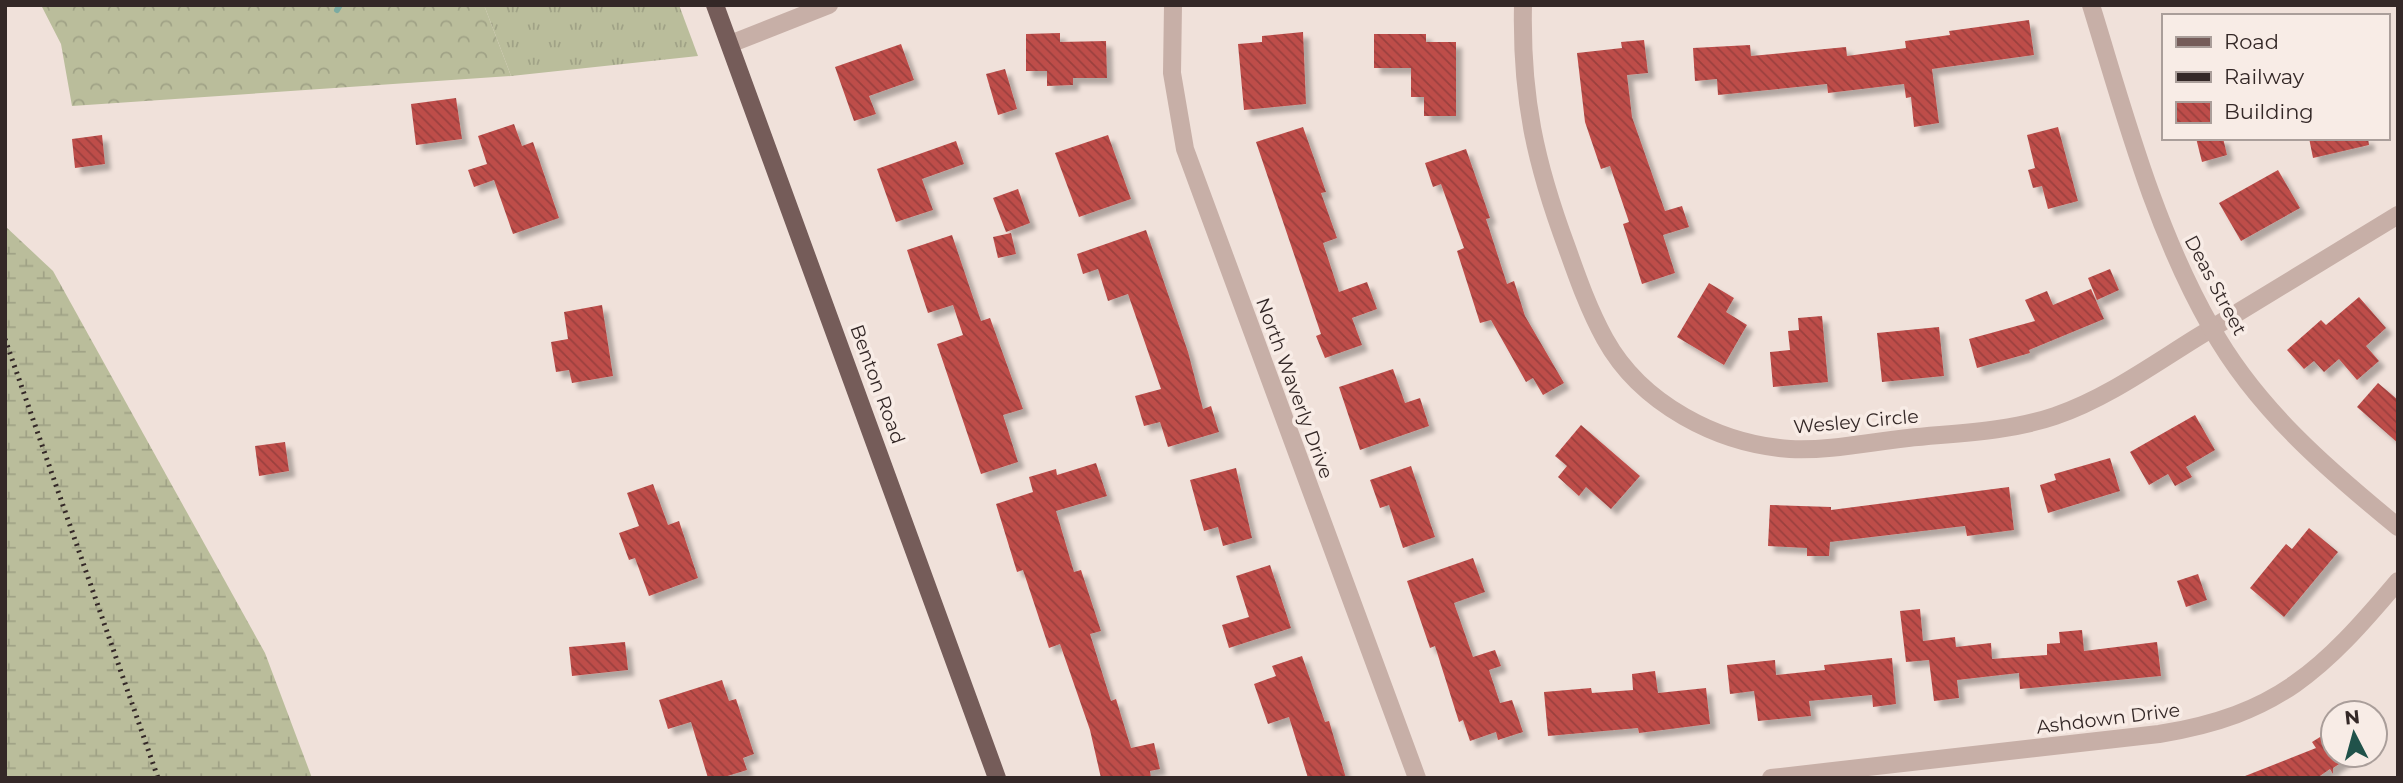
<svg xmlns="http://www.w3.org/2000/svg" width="2403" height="783" viewBox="0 0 2403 783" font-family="Montserrat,sans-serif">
  <defs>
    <pattern id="grass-tufts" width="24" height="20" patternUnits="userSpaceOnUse" patternTransform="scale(1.75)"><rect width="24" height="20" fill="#babd9b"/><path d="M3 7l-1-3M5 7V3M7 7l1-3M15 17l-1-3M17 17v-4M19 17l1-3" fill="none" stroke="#a0a286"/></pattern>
    <pattern id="forest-crowns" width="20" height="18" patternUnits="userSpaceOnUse" patternTransform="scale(1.75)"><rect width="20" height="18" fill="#babd9b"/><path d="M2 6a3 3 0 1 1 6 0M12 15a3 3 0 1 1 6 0" fill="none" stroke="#a0a286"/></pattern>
    <pattern id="wetland-marsh" width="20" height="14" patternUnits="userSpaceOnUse" patternTransform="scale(1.75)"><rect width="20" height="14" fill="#babd9b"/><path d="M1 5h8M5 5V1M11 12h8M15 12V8" fill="none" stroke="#a0a286"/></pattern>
    <pattern id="building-back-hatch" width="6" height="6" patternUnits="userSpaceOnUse" patternTransform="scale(1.75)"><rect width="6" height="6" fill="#be4d4a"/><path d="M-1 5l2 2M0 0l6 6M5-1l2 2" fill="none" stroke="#9b403e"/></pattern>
    <filter id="shadow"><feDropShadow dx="6" dy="6" stdDeviation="2" flood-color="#0004"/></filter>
  </defs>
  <rect width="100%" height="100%" fill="#f0e1da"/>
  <polygon fill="url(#grass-tufts)" points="484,5 679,5 698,56 511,76"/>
  <polygon fill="url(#forest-crowns)" points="41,5 484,5 511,76 72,106 61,44"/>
  <polygon fill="url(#wetland-marsh)" points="5,226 53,271 265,653 312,778 5,778"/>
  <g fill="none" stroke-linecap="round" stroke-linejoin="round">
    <polyline stroke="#7baba2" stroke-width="6" points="337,10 340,5"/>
  </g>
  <g fill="url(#building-back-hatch)" filter="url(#shadow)">
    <polygon points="2029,20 2034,55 1932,69 1939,123 1914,127 1911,97 1906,98 1904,84 1828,93 1827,84 1718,95 1717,79 1695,81 1693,48 1750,45 1751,56 1846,47 1847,56 1906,48 1905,41 1950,35 1949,31"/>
    <polygon points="1303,32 1306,104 1244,110 1238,44 1262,42 1262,36"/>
    <polygon points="1060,33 1060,42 1106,41 1107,78 1073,78 1073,85 1047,86 1047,71 1026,71 1026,34"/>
    <polygon points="1374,34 1426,34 1426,42 1456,42 1456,116 1424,116 1424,97 1411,97 1411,68 1374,68"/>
    <polygon points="1644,40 1648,73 1627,75 1632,117 1665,211 1682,206 1689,227 1663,235 1675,273 1642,284 1623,224 1629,222 1610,166 1601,169 1585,122 1577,53 1622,48 1621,42"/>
    <polygon points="901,44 914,80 869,96 876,114 854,121 835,67"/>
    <polygon points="1005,69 1017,109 998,115 986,74"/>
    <polygon points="456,98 462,139 416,145 411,104"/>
    <polygon points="514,124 522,146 533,142 559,218 513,234 494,180 474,187 468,170 487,164 478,136"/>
    <polygon points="1303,127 1326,192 1321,193 1337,238 1323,243 1339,292 1367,282 1377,309 1352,318 1362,345 1325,358 1316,336 1321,334 1256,142"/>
    <polygon points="2058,127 2078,201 2048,209 2042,186 2033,188 2028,170 2035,168 2027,135"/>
    <polygon points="102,135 105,164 75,168 72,139"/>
    <polygon points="1108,135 1131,199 1079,217 1055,153"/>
    <polygon points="2196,138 2223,138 2227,155 2202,162"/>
    <polygon points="2309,138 2368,138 2369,145 2313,158"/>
    <polygon points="956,141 964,164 922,179 933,210 896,222 877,169"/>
    <polygon points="1466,149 1490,218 1486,219 1507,284 1514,281 1525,316 1564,383 1543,395 1533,378 1526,382 1491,320 1480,323 1457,251 1464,248 1441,184 1433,187 1425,163"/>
    <polygon points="2278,170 2300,208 2241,241 2219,203"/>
    <polygon points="1018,189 1030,223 1006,232 993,198"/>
    <polygon points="1146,230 1188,352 1203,409 1211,406 1219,432 1168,447 1160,422 1144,426 1135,396 1161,389 1128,294 1108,301 1098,269 1083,274 1077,254"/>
    <polygon points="1011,233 1016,254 998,258 993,237"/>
    <polygon points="952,235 981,321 990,318 1023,409 1003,415 1018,462 981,474 937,344 963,335 953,305 928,313 907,250"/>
    <polygon points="2110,269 2119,290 2097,300 2088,278"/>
    <polygon points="1709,283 1734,298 1726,312 1747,325 1724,365 1677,337"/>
    <polygon points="2091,289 2104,319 2029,350 2030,353 1977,368 1969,339 2035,321 2025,300 2047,291 2053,305"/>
    <polygon points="2359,297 2386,328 2366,346 2379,361 2357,380 2339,359 2324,372 2314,361 2304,369 2287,350 2321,320 2326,325"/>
    <polygon points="602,305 613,376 572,383 569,370 556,372 551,342 568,339 564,312"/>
    <polygon points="1822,316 1828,382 1773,387 1770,352 1790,350 1788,331 1799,330 1798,318"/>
    <polygon points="1939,327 1944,376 1882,382 1877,333"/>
    <polygon points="1393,369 1405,403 1420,398 1429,426 1360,450 1339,387"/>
    <polygon points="2378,383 2398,400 2398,443 2357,407"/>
    <polygon points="2195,415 2215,450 2186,467 2192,477 2175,486 2168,474 2149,485 2130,452"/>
    <polygon points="1581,425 1640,476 1611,509 1586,487 1579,496 1558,477 1567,466 1555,456"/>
    <polygon points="285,442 289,471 259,476 255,446"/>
    <polygon points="2110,458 2120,491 2048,513 2040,485 2056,480 2054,474"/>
    <polygon points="1096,463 1107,496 1056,511 1074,572 1081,570 1101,631 1090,634 1111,701 1116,699 1131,748 1154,743 1160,769 1150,771 1151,778 1101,778 1090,730 1060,644 1049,648 1023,570 1017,572 996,504 1033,492 1029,477 1056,469 1057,475"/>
    <polygon points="1411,466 1435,537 1403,548 1389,505 1380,508 1370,480"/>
    <polygon points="1236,468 1252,538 1223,546 1218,527 1204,531 1190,480"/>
    <polygon points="653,484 668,525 679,521 698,578 649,596 635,558 629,560 619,533 639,526 627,493"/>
    <polygon points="2009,487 2014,530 1967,536 1965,526 1830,542 1829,556 1807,556 1807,548 1768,546 1770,505 1831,507 1831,510"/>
    <polygon points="2309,528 2338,552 2284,617 2250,588 2286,544 2292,549"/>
    <polygon points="1473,558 1485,592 1454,603 1473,657 1495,650 1501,666 1489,670 1500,703 1512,700 1523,732 1498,740 1496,732 1470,741 1463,720 1459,722 1435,646 1430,648 1407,581"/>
    <polygon points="1270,565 1291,628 1229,648 1222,625 1249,617 1236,576"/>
    <polygon points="2198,574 2207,600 2186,607 2177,581"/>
    <polygon points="1920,609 1923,641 1955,637 1956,647 1991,643 1992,659 2047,655 2047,644 2060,643 2059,632 2082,630 2084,651 2157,642 2161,676 2020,689 2019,673 1957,680 1959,698 1934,701 1929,660 1906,662 1900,611"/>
    <polygon points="625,642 628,670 572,676 569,647"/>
    <polygon points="1302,656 1325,722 1329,721 1346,778 1308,778 1289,717 1268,724 1254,684 1276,676 1272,666"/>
    <polygon points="1892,658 1896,704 1873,707 1872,695 1809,701 1811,716 1758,721 1754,691 1730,694 1727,665 1775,660 1776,675 1825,670 1824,665"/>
    <polygon points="1655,671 1658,693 1706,688 1710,724 1639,733 1638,728 1548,736 1544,692 1591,688 1592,693 1633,690 1632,674"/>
    <polygon points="722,680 729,701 736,699 754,754 743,758 747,770 721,778 708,778 691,722 668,729 659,700"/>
    <polygon points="2333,729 2333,755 2353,755 2333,768 2333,774 2330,769 2317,778 2240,778 2316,748 2312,742"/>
  </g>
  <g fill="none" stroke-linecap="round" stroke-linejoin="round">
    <g stroke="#c7afa7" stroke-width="18">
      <polyline points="1173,5 1172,73 1185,149 1417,778"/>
      <path d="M1523 5C1521 97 1535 162 1567 248 1578 279 1589 310 1605 339 1641 404 1718 444 1790 449 1829 451 1870 442 1908 438 1956 433 2008 432 2055 416 2105 399 2151 366 2196 338 2263 297 2331 256 2398 215"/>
      <path d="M2091 5C2125 115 2154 227 2211 327 2256 408 2327 469 2398 527"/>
      <polyline points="730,44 829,5"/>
      <path d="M1771 778 2159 734C2278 715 2323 670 2398 581"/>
    </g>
    <polyline stroke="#755c59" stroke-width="18" points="715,5 997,778"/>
    <polyline stroke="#342827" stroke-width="5" stroke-dasharray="2 5" stroke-linecap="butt" points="5,339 158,778"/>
  </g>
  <g text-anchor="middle" stroke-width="7" stroke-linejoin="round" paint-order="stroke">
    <g font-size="19" fill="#342827" stroke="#f8ece6">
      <text transform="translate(2216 285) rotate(62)" y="7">Deas Street</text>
      <text transform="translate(878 384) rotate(70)" y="7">Benton Road</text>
      <text transform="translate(1295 388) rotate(70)" y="7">North Waverly Drive</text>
      <text transform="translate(1856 421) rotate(-5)" y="7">Wesley Circle</text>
      <text transform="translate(2108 718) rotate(-7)" y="7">Ashdown Drive</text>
    </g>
  </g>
  <rect width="2403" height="783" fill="none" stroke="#342827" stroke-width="14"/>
  <rect x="2162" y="14" width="228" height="126" fill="#f8ece6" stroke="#aa9e9a" stroke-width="2"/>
  <rect x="2176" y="37" width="35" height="10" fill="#755c59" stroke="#aa9e9a" stroke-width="2"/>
  <text x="2224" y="49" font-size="21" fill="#342827">Road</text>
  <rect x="2176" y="72" width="35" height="10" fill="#342827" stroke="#aa9e9a" stroke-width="2"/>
  <text x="2224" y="84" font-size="21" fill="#342827">Railway</text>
  <rect x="2176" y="102" width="35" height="21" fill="url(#building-back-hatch)" stroke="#aa9e9a" stroke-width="2"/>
  <text x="2224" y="119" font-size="21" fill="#342827">Building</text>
  <g transform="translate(2354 734) rotate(354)"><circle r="33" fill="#f8ece6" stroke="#aa9e9a" stroke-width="2"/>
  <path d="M0-5L12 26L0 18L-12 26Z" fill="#20524a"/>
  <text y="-10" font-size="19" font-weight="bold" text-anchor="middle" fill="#342827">N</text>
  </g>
</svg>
